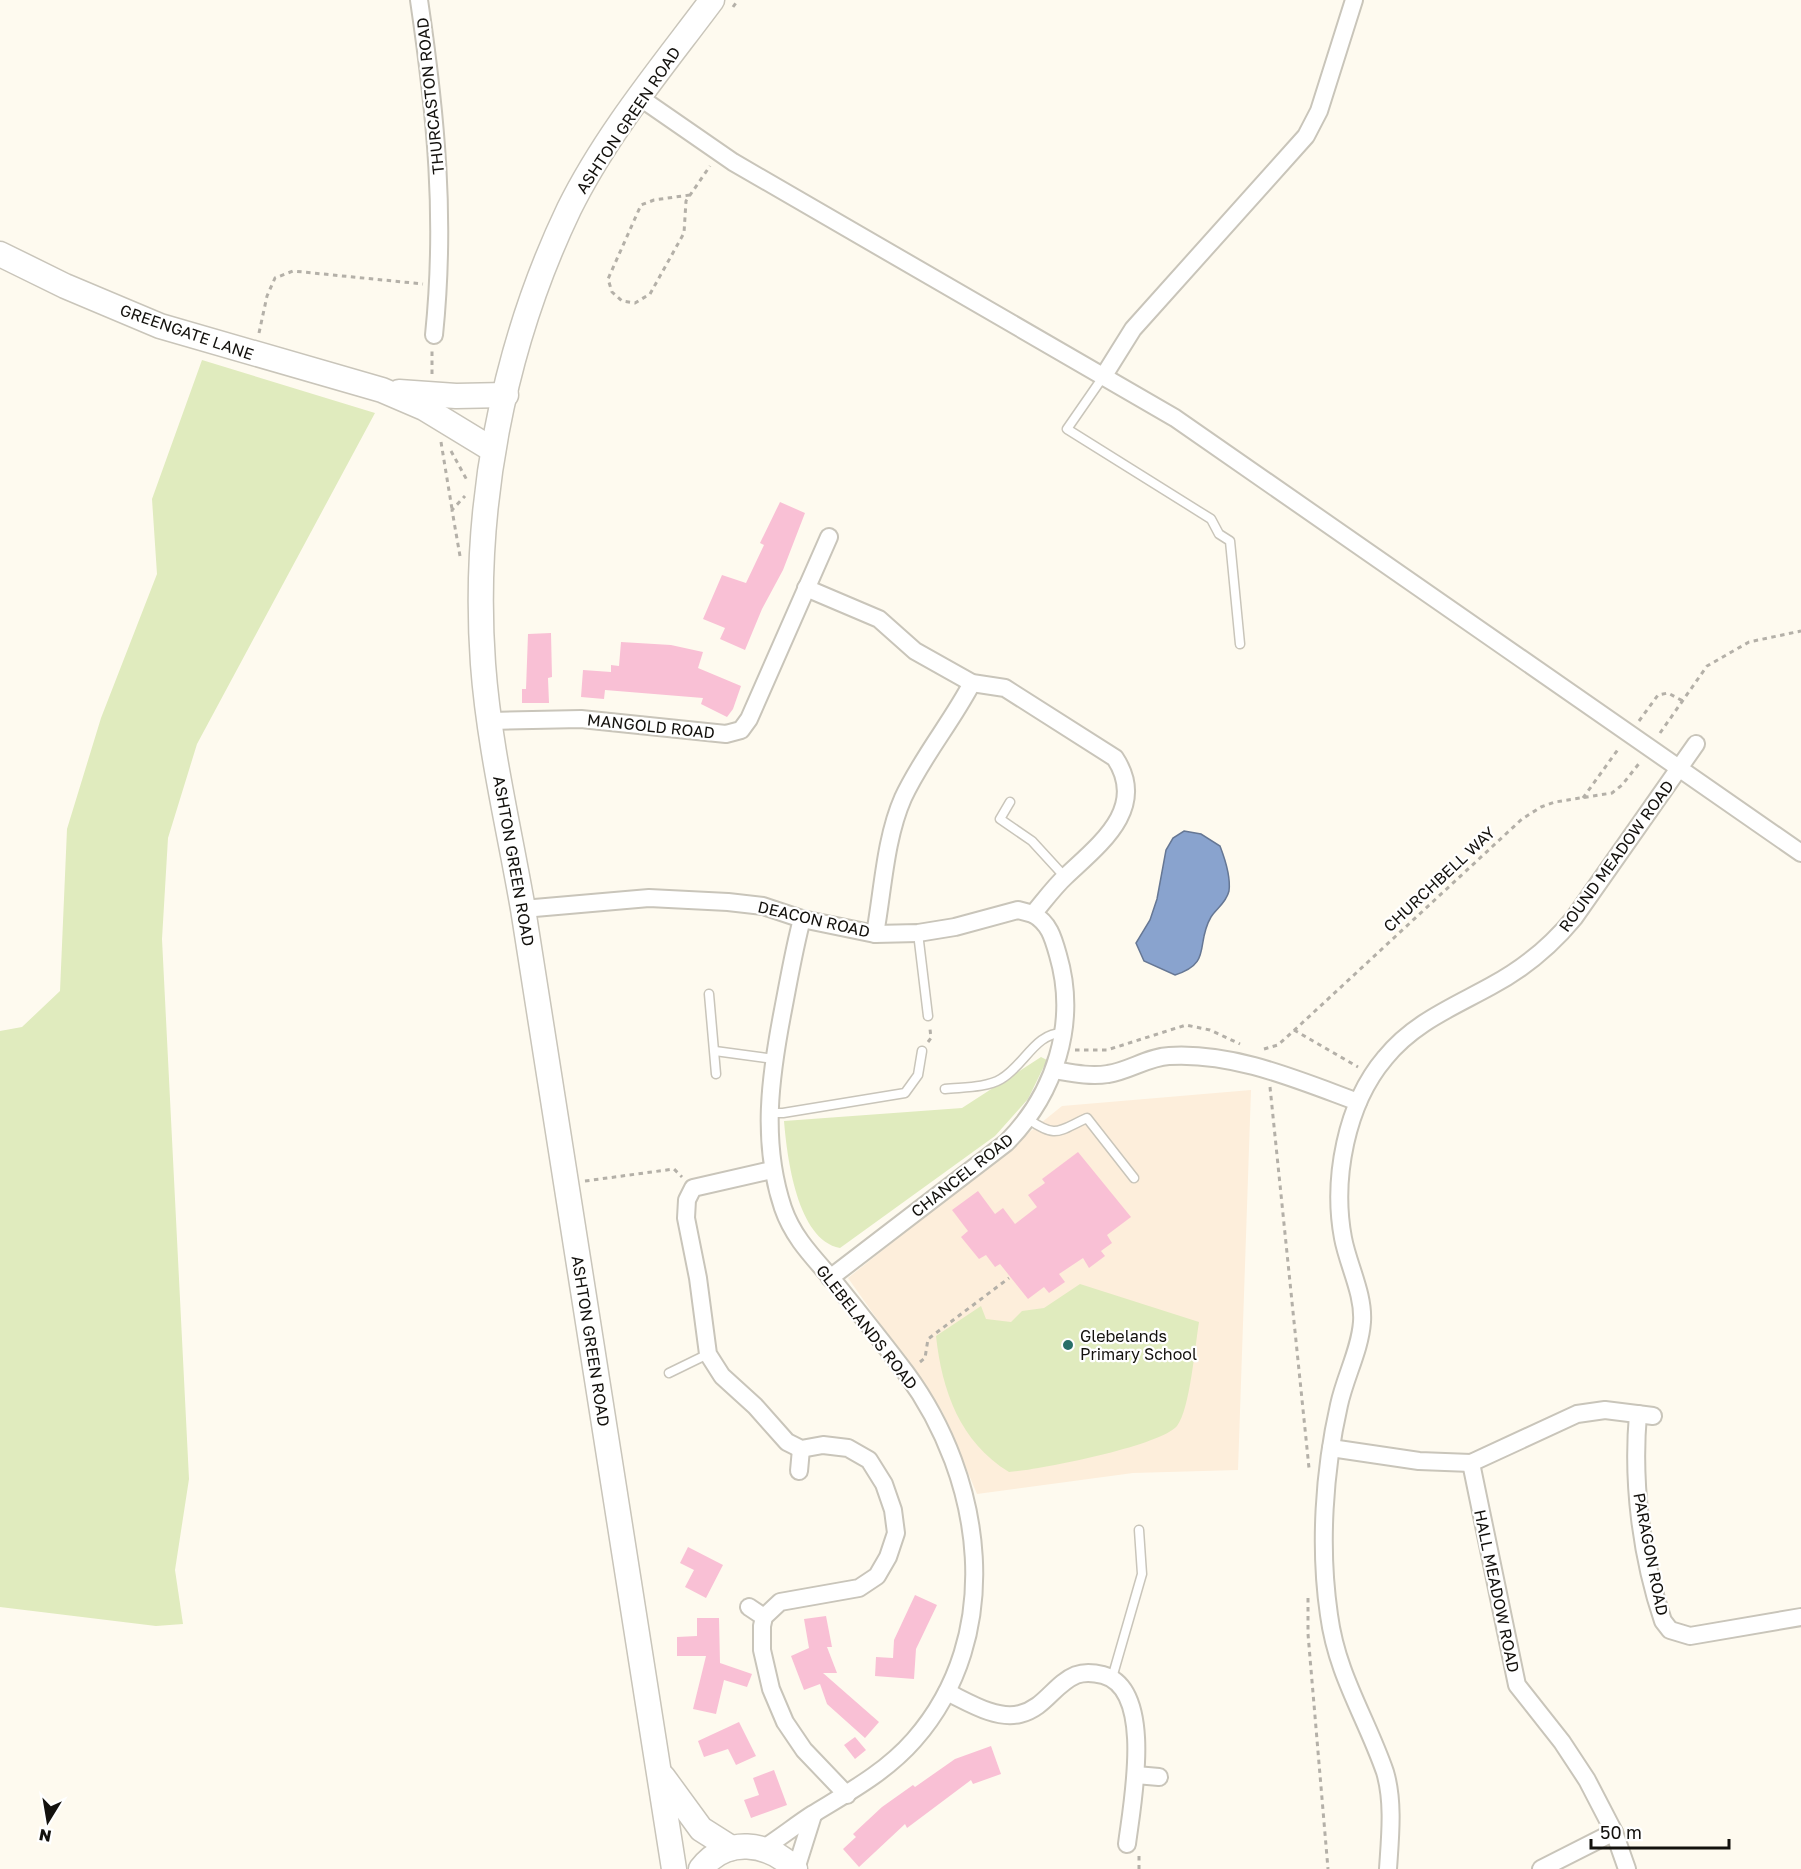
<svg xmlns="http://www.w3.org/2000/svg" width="1801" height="1869" viewBox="0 0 1801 1869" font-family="'Golos Text',sans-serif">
  <rect width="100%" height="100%" fill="#fefaef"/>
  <polygon fill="#fdeedb" points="1251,1090 1238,1470 1133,1473 977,1494 942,1411 848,1278 1062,1106"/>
  <g fill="#e0ebbe">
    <polygon points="202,360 375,413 197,744 168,838 162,939 189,1479 175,1570 183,1624 156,1626 0,1607 0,1031 22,1027 60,991 67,829 101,718 157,574 152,499"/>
    <path d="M1041 1057 1047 1060 1028 1099 995 1136 840 1248C797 1240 787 1157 784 1121L962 1108Z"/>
    <path d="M1080 1284 1199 1322C1195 1346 1190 1409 1177 1426 1160 1446 1039 1470 1009 1472 960 1442 942 1391 936 1336L981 1306 986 1319 1011 1322 1022 1311 1044 1308Z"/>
  </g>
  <path fill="#89a3ce" stroke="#667794" stroke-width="1.5" d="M1184 831 1201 834 1220 846C1225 859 1231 876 1229 891 1226 903 1217 908 1211 917 1195 944 1213 963 1175 975L1144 961 1136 943 1150 920 1157 899 1166 850 1173 838Z"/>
  <g fill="#f9c0d5">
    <polygon points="780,502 805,513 783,570 762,609 745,650 720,639 725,628 703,619 722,575 746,583 764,545 760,543"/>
    <polygon points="551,633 552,677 548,678 549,703 522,703 522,689 526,689 528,634"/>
    <polygon points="621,642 671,645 703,652 698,668 741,686 733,709 727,717 701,704 703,698 605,690 604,699 581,697 583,670 611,672 611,665 619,666"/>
    <polygon points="1078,1152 1131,1217 1107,1235 1112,1243 1101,1251 1105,1256 1089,1268 1083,1258 1059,1274 1065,1282 1049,1293 1044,1287 1028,1299 1000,1264 995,1267 986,1255 979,1259 961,1237 968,1231 952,1210 978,1191 995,1214 1003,1208 1015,1224 1037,1207 1028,1195 1045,1183 1042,1179"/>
    <polygon points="688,1547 723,1565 706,1598 685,1587 694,1570 680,1563"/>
    <polygon points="915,1595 937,1605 916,1649 914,1679 875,1676 876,1657 893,1658 894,1640"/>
    <polygon points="826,1616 832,1647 827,1647 837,1673 823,1673 879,1722 865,1738 827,1704 820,1684 804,1690 791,1656 809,1648 804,1619"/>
    <polygon points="697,1618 719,1618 720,1663 752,1674 747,1687 724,1680 716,1714 693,1709 706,1656 677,1656 677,1637 697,1636"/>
    <polygon points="739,1722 756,1756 736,1765 728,1749 704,1757 698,1741"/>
    <polygon points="855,1737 866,1750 855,1759 844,1745"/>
    <polygon points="991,1746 1001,1774 973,1784 971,1780 907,1828 905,1824 859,1867 843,1849 856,1837 853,1834 882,1807 913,1785 915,1787 955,1759"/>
    <polygon points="774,1770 787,1805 751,1818 744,1800 759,1795 753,1778"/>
  </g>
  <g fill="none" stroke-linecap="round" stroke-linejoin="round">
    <defs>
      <g id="lane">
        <polyline points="1103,377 1067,429 1211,519 1219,534 1230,541 1240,644"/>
        <polyline points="1010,802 1000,819 1032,841 1065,877"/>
        <polyline points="918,933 928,1016"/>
        <polyline points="709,994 716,1074"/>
        <polyline points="715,1051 774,1059"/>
        <path d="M945 1089C963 1087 986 1088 1001 1079 1025 1065 1035 1032 1064 1033"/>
        <polyline points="769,1113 783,1113 905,1093 918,1075 922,1051"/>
        <path d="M1028 1119C1057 1139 1058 1131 1087 1118L1134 1178"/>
        <polyline points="669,1373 708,1354"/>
        <polyline points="1112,1678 1142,1574 1139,1530"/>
      </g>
      <g id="street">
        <path d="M419 0C436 115 446 219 434 335"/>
        <polyline points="639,97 733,162 1175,418 1801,853"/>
        <polyline points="1103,377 1133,329 1306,136 1319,111 1354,0"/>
        <polyline points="491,721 581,719 726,734 741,730 749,719 829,537"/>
        <path d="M523 909 649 898 728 902 763 906 802 919 875 934 918 933 955 927 1018 910 1033 914C1044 901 1054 887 1066 876 1100 844 1148 808 1115 758L1005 688 972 683 915 651 879 619 806 588"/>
        <path d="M875 934C883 890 885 839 903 798 922 757 951 723 972 683"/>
        <path d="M1054 1070C1072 1073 1090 1077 1108 1074 1129 1071 1148 1057 1169 1056 1234 1052 1298 1080 1358 1102"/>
        <polyline points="772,1170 693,1188 687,1200 686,1218 698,1278 708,1354 722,1376 755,1406 787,1442 801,1449 823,1445 848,1448 869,1460 884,1484 893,1510 896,1533 888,1557 877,1576 859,1588 780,1602 764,1617 762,1626 762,1650 771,1689 785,1722 804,1750 847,1795"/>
        <path d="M830 1278 1006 1143C1055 1094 1078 1023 1058 955 1053 937 1049 923 1033 914"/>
        <path d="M1638 1414C1632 1482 1641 1556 1663 1621L1670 1630 1690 1636 1801 1617"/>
        <polyline points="1331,1448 1419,1461 1471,1463 1577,1414 1605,1410 1653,1416"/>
        <polyline points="1471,1463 1517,1685 1562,1742 1587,1780 1614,1832 1627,1869"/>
        <polyline points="799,1471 801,1449"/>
        <polyline points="749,1607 764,1617"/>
        <path d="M947 1692C968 1702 996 1720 1020 1714 1045 1708 1054 1684 1076 1675 1084 1672 1095 1673 1103 1675 1155 1689 1132 1804 1127 1844"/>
        <polyline points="1136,1775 1159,1777"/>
        <path d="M764 1848C781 1837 796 1825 813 1814 849 1792 886 1772 914 1740 1006 1635 984 1479 906 1373 882 1341 857 1310 832 1279 812 1256 793 1237 783 1208 761 1142 770 1077 783 1010 789 979 794 949 802 919"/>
        <polyline points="796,1869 813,1815"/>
        <path d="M1388 1869C1390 1838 1394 1802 1385 1772 1366 1717 1337 1675 1329 1615 1319 1547 1324 1471 1339 1405 1345 1377 1360 1350 1362 1322 1364 1294 1348 1265 1343 1238 1332 1179 1346 1104 1385 1058 1413 1023 1453 1007 1491 986 1523 969 1551 946 1574 918L1696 744"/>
        <polyline points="1541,1869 1614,1832"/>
      </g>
      <g id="secondary">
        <polyline points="0,254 65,286 160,326 382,390 424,408 493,450"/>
        <polyline points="399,392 456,396 506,395"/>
        <polyline points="663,1777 701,1829 731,1848"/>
        <path d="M674 1869 523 909C509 828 489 746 483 664 472 510 502 349 569 209 606 134 662 67 712 0"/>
        <path d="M701 1869C726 1836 768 1842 795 1869"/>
      </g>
    </defs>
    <use href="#lane" stroke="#c9c5ba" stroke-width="11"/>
    <use href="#street" stroke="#c9c5ba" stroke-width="20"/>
    <use href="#secondary" stroke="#c9c5ba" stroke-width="27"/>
    <g stroke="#b4b0a8" stroke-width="3" stroke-dasharray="4.5 4.5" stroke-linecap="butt">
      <polyline points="733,7 738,0"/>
      <polyline points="690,195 654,200 641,205 608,279 612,292 622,301 635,303 650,294 684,233 686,201 710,166"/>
      <polyline points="259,333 267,296 275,278 293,271 423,284"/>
      <polyline points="432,374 432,350"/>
      <polyline points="441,442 452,509"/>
      <polyline points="451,451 468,482"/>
      <polyline points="460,556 452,510 465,496"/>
      <polyline points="1639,721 1658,695 1668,693 1683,701"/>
      <polyline points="1660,733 1707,666 1749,642 1801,631"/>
      <polyline points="1583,798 1619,748"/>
      <polyline points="1294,1030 1358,1067"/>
      <polyline points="928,1042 931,1038 930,1029"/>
      <polyline points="1264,1049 1278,1045 1300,1025 1522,819 1541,807 1555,802 1612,793 1622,785 1641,761"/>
      <polyline points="1075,1050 1107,1050 1186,1025 1210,1030 1240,1044"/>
      <polyline points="1270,1087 1309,1468"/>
      <polyline points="585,1181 674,1169 682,1177"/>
      <polyline points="920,1362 925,1358 928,1339 1009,1278"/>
      <polyline points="1308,1598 1308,1634 1328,1869"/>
      <polyline points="1139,1856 1139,1869"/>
    </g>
    <use href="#lane" stroke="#fff" stroke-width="8"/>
    <use href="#street" stroke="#fff" stroke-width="16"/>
    <use href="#secondary" stroke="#fff" stroke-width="24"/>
  </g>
  <circle fill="#276f67" stroke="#fff" stroke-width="2" cx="1068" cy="1345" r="6"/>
  <g text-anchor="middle" stroke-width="4.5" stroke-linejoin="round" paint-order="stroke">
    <g font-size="16" fill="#13110d" stroke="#fff">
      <text transform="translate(430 96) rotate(-96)" y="6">THURCASTON ROAD</text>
      <text transform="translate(628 120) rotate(-56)" y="6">ASHTON GREEN ROAD</text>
      <text transform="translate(187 332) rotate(19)" y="6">GREENGATE LANE</text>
      <text transform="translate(651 726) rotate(6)" y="6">MANGOLD ROAD</text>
      <text transform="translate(1616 856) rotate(-54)" y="6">ROUND MEADOW ROAD</text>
      <text transform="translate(514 861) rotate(80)" y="6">ASHTON GREEN ROAD</text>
      <text transform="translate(1439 879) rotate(-43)" y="6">CHURCHBELL WAY</text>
      <text transform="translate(814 919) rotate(13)" y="6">DEACON ROAD</text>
      <text transform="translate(962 1175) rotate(-38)" y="6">CHANCEL ROAD</text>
      <text transform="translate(867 1327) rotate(52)" y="6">GLEBELANDS ROAD</text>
      <text transform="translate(591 1341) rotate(81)" y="6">ASHTON GREEN ROAD</text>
      <text transform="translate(1651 1554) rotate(79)" y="6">PARAGON ROAD</text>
      <text transform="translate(1497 1591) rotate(78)" y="6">HALL MEADOW ROAD</text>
    </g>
    <g font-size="16" fill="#13110d" stroke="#fff" text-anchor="start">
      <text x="1080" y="1342">Glebelands<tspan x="1080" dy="18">Primary School</tspan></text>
    </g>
  </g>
  <g transform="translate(48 1821) rotate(191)" stroke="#ffffff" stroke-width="4.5" paint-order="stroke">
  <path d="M0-4.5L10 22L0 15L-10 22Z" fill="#13110d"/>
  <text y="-9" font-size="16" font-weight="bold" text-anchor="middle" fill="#13110d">N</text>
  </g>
  <path d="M1591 1839v9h138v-9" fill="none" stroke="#13110d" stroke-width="3"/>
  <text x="1600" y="1839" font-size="18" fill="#13110d" stroke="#ffffff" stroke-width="4.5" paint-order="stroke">50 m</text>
</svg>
